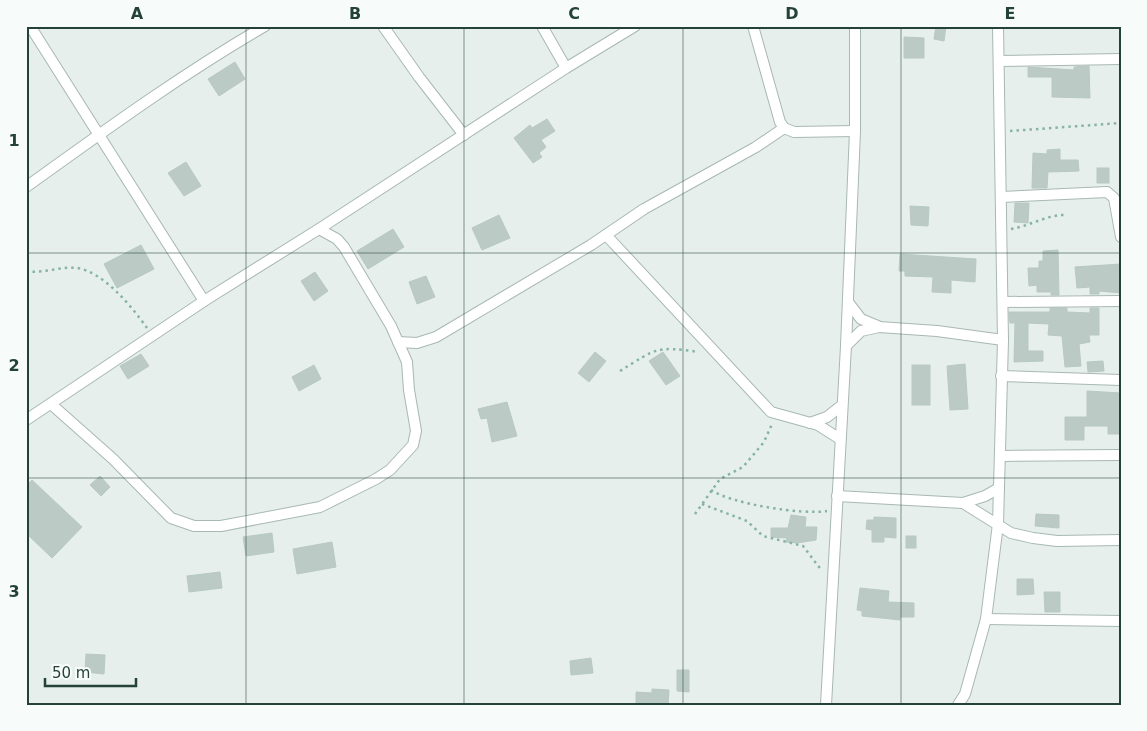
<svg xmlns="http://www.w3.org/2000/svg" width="1147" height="731" viewBox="0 0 1147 731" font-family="'DejaVu Sans',sans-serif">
  <rect width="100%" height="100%" fill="#e6efeb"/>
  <g fill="#bbcac4" stroke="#b8c9c2">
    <polygon points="936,26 946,26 944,41 934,39"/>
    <polygon points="904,37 924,38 924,58 904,58"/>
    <polygon points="235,62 245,79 219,96 208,79"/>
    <polygon points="1089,66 1090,98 1052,97 1052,77 1028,77 1028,67 1074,70 1074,67"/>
    <polygon points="547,119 555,131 541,140 546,147 539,153 542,157 533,163 514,138 530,125 532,128"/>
    <polygon points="1060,149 1060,160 1078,160 1079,171 1048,172 1047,188 1032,188 1033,153 1047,154 1047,150"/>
    <polygon points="186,162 201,186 184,196 168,173"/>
    <rect x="1097" y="168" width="12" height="15"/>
    <polygon points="1015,203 1029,203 1028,223 1014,222"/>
    <polygon points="910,206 929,207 928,226 911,225"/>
    <polygon points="499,215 510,238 482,250 472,228"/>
    <polygon points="393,229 404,247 368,269 357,251"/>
    <polygon points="141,245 154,269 117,288 104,264"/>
    <polygon points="1058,250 1059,295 1051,295 1051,292 1037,292 1037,285 1029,286 1028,268 1039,268 1039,261 1043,261 1043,251"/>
    <polygon points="900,254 976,259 975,282 951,280 951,293 932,292 933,277 905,276 905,271 899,271"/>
    <polygon points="1121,264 1121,293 1099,291 1099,294 1090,294 1090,287 1077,288 1075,267"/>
    <polygon points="315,272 328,291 314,301 301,281"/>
    <polygon points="426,276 435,297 417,304 409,282"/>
    <polygon points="1050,308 1067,308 1067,312 1090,313 1090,308 1099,308 1099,335 1089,335 1090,342 1079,344 1081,366 1065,367 1062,336 1048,335 1049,324 1028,323 1028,351 1043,351 1043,361 1014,362 1015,323 1010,323 1009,312 1050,312"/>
    <polygon points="595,352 606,361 589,382 578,373"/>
    <polygon points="663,352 680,376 666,385 649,361"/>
    <polygon points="141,354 149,366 128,379 120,366"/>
    <polygon points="1103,361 1104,371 1088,372 1087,362"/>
    <polygon points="965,364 968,409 950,410 947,366"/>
    <polygon points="314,365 321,379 299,391 292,377"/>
    <rect x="912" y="365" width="18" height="40"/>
    <polygon points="1087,391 1121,393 1121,434 1108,434 1108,426 1084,426 1084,440 1065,440 1065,417 1087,417"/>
    <polygon points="507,402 517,436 492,442 487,418 481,419 478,409"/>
    <polygon points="100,476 110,487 101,496 90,485"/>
    <polygon points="32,480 82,527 52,558 26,533 26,486"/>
    <polygon points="1036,514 1059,515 1059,528 1035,526"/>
    <polygon points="791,515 806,517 805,527 817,527 816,540 797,543 786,542 787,538 771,537 771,528 788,528"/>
    <polygon points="874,517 896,518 896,538 884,537 884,542 872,542 872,530 866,529 867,520 874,520"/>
    <polygon points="272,533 274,552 246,556 243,537"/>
    <rect x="906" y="536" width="10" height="12"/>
    <polygon points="332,542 336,567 297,574 293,549"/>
    <polygon points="220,572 222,588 189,592 187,576"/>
    <polygon points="1017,579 1033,579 1034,594 1017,595"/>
    <polygon points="860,588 889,591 888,602 914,603 914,617 900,617 900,620 862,616 862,611 857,610"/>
    <polygon points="1044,592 1060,592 1060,612 1045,612"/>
    <polygon points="86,654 105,655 104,674 85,672"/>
    <polygon points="591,658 593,673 571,675 570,661"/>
    <polygon points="677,670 689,670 689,692 677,691"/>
    <polygon points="652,689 669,690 668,705 636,705 636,692 652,693"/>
  </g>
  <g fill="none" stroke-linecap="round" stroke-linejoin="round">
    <defs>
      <g id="street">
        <polyline points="30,26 204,301"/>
        <polyline points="383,26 419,77 464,135"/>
        <polyline points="542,26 566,68"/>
        <polyline points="753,26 780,122 784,128 794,132 855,131"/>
        <polyline points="999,61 1121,59"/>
        <path d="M26 187C104 131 182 74 265 26"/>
        <polyline points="1001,197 1107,192 1114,198 1121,237"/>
        <polyline points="606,235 771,412 818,425 840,439"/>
        <polyline points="848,302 861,319 878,326"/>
        <polyline points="1003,302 1121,301"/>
        <polyline points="398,342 417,343 436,337 591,245 644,209 756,147 784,128"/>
        <polyline points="846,346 861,331 879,327 937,331 1003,340"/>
        <polyline points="1001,376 1121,380"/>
        <polyline points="51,404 113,459 171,518 194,526 221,526 320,507 376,479 390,470 413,445 416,431 409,390 407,362 391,326 344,247 337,239 319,229"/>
        <polyline points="26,420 204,301 319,229 566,68 635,26"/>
        <polyline points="810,423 827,417 841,406"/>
        <polyline points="1000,456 1121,455"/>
        <polyline points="837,496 963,503 1011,533 1033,538 1057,541 1121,540"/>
        <polyline points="963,503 985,496 999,488"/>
        <polyline points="986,619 1121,621"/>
        <polyline points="826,705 846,346 855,131 855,26"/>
        <polyline points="958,705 965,694 986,619 998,524 1003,340 998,26"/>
      </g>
    </defs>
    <use href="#street" stroke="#a8b8b2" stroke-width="12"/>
    <g stroke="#86b3a5" stroke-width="2.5" stroke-dasharray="2.5 4" stroke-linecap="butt">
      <polyline points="1010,131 1121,123"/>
      <path d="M1011 229C1030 226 1048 214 1067 215"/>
      <path d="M26 271C44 274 60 266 77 268 104 272 132 307 147 328"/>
      <path d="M620 371C657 348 656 346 699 352"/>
      <path d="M711 490C732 504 802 515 827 511"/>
      <polyline points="702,504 747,521 763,536 803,546 822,571"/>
      <polyline points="695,514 720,479 743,467 764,442 772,424"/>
    </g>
    <use href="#street" stroke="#fff" stroke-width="10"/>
  </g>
  <path fill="none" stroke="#24423a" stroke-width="1" stroke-opacity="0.55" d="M246 26V705M464 26V705M683 26V705M901 26V705M26 253H1121M26 478H1121"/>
  <rect width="1147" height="731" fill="none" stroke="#f7fbf9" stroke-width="55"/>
  <path d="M45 678v8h91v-8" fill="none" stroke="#24423a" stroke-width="2.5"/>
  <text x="52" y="678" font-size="15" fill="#24423a" stroke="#f7fbf9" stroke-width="4" paint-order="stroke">50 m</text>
  <rect x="28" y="28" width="1092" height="676" fill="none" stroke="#24423a" stroke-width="2"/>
  <g font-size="16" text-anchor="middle" font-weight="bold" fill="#24423a">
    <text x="137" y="19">A</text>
    <text x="355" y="19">B</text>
    <text x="574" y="19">C</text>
    <text x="792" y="19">D</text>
    <text x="1010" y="19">E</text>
    <text x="14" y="146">1</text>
    <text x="14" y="371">2</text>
    <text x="14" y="597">3</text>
  </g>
</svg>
